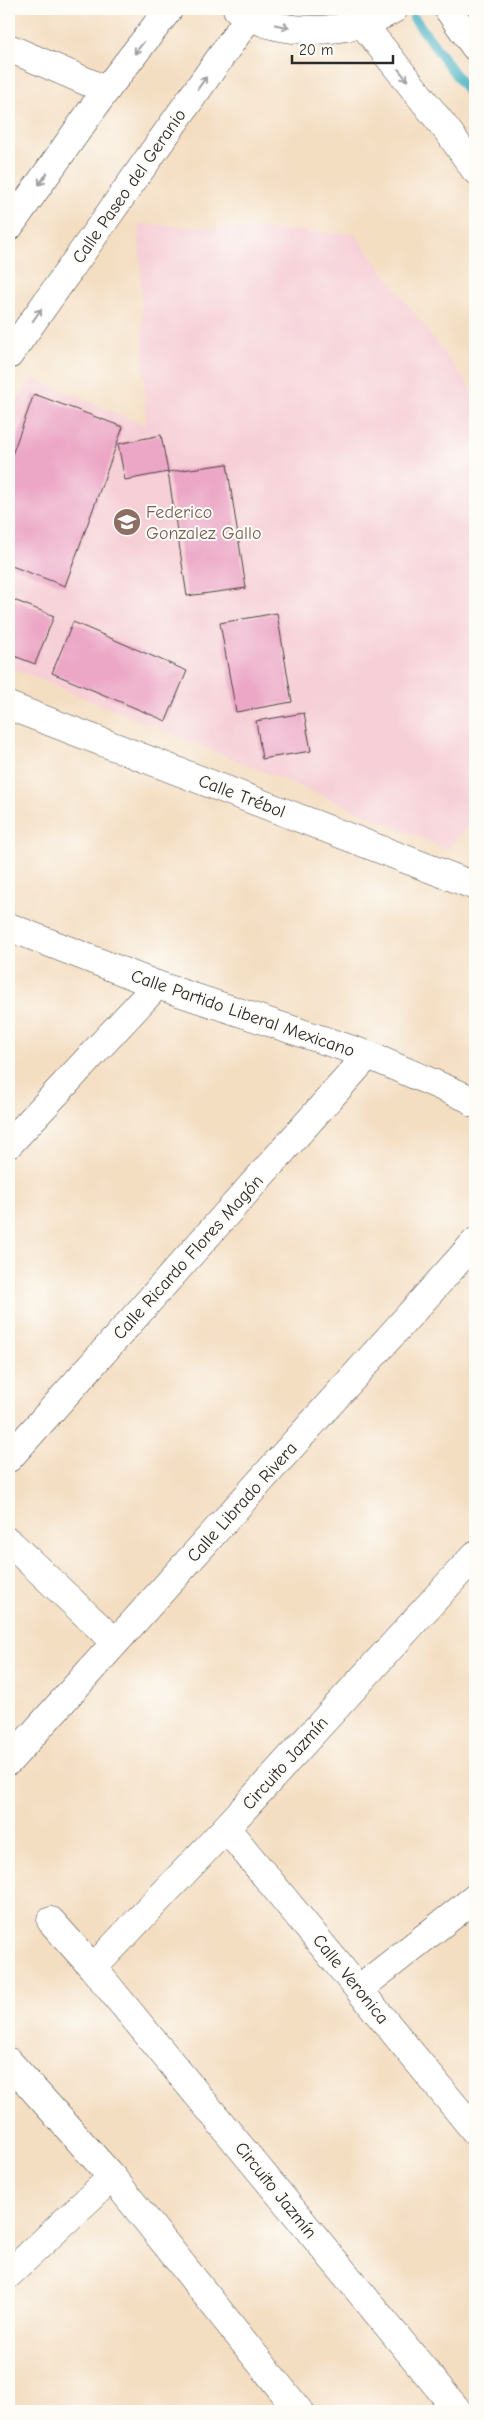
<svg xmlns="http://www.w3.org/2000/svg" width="484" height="2420" viewBox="0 0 484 2420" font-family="'Comic Neue',sans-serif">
  <rect width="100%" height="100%" fill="#fdfcf7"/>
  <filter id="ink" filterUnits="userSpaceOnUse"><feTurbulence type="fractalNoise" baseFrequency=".02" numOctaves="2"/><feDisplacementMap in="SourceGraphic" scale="10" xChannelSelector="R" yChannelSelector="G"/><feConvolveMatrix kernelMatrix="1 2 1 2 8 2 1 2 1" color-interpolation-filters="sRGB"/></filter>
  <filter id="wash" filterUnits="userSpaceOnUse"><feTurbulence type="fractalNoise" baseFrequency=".0096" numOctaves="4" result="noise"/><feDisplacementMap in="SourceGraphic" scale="20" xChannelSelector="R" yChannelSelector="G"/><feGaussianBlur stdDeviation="1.12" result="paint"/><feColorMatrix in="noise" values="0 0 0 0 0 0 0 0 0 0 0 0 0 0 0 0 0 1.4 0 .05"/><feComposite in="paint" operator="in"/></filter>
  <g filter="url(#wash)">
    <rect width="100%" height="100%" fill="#f4dec2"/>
    <polygon fill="#f6cfd7" points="139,224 355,234 475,394 475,819 447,849 328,798 9,667 9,411 33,378 146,426"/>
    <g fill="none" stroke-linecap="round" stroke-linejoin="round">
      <polyline stroke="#45b0c3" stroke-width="10" points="414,18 475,101"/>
    </g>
    <g id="blocks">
      <g fill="#eca7c6">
        <polygon points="34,394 123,427 65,586 9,565 9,463"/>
        <polygon points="161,435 168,472 125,480 118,444"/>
        <polygon points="227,464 246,588 187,596 168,472"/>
        <polygon points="9,598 54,616 35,664 9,654"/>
        <polygon points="277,613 292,702 236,712 220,623"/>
        <polygon points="73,622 187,671 166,721 52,673"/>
        <polygon points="304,713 311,751 262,759 256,721"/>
      </g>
    </g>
  </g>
  <g filter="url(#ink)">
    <use href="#blocks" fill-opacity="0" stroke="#494642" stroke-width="1"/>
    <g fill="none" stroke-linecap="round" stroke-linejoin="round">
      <defs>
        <g id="minor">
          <polyline points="9,48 106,90"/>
          <polyline points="9,706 475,886"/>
          <polyline points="9,927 157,985 368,1055 470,1099 475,1104"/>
          <polyline points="9,1144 157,985"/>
          <polyline points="9,1458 368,1055"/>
          <polyline points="9,1542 115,1642"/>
          <polyline points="9,1761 475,1242"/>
          <polyline points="226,1828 475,2131"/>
          <polyline points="51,1921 93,1968 458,2411"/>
          <polyline points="93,1968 226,1828 475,1555"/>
          <polyline points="359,1989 475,1898"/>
          <polyline points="9,2062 112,2177 299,2411"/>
          <polyline points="9,2274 112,2177"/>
        </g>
        <g id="tertiary">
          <path d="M237 9C281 39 350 35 394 9"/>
          <polyline points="448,9 475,47"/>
          <polyline points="362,23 450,134 475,170"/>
          <polyline points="9,227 106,90 169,9"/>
          <polyline points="9,355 249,17"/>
        </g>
      </defs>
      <use href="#minor" stroke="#494642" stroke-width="29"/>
      <use href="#tertiary" stroke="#494642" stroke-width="29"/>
      <use href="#minor" stroke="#fff" stroke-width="28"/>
      <use href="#tertiary" stroke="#fff" stroke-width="28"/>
    </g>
    <defs><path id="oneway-shaft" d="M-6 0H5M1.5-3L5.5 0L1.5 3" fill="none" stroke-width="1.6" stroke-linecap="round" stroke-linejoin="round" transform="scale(1.25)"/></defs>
    <g stroke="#a0a0a0">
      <use href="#oneway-shaft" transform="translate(282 26) rotate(12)"/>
      <use href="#oneway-shaft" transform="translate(139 48) rotate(128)"/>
      <use href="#oneway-shaft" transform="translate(403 75) rotate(52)"/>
      <use href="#oneway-shaft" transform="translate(202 83) rotate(-55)"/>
      <use href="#oneway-shaft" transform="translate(43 179) rotate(125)"/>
      <use href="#oneway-shaft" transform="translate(37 315) rotate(-55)"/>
    </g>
  </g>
  <defs>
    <symbol id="school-disc" viewBox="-11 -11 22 22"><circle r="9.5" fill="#8d6e63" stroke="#fdfcf7"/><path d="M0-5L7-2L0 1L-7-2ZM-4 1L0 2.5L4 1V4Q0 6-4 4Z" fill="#fff"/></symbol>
  </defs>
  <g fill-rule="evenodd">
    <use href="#school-disc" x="111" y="506" width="32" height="32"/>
  </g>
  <g text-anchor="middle" stroke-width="4" stroke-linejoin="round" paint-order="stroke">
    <g font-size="18" fill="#2b2b2b" stroke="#fdfcf7">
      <text transform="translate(129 186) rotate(-55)" y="6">Calle Paseo del Geranio</text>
      <text transform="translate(242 796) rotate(21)" y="6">Calle Trébol</text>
      <text transform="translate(243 1013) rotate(19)" y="6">Calle Partido Liberal Mexicano</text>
      <text transform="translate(188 1257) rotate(-48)" y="6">Calle Ricardo Flores Magón</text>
      <text transform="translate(242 1502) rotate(-48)" y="6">Calle Librado Rivera</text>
      <text transform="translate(285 1763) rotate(-48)" y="6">Circuito Jazmín</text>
      <text transform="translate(351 1979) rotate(51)" y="6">Calle Veronica</text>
      <text transform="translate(276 2190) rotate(51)" y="6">Circuito Jazmín</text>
    </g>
    <g font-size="18" fill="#785e54" stroke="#fdfcf7" text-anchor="start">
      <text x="146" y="518">Federico<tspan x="146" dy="21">Gonzalez Gallo</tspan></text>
    </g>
  </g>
  <rect width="484" height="2420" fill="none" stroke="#fdfcf7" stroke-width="30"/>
  <path d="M292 55v8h101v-8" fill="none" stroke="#2b2b2b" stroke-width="2.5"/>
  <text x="299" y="55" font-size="15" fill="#2b2b2b" stroke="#fdfcf7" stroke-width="4" paint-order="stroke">20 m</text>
</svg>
